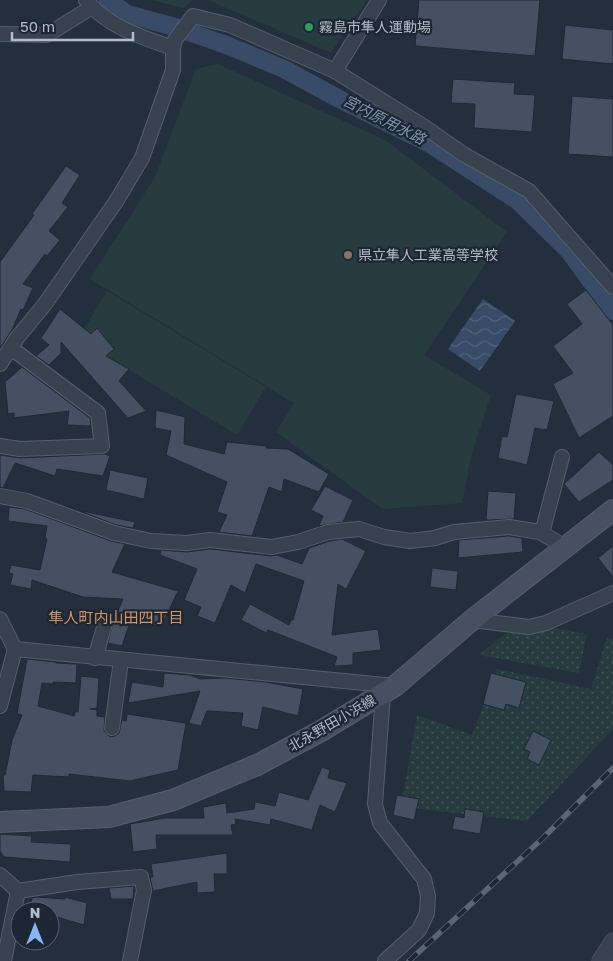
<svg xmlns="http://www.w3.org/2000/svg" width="613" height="961" viewBox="0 0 613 961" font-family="'Golos Text','Noto Sans JP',sans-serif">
  <defs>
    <pattern id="grass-dots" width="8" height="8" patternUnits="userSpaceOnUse" patternTransform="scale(1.25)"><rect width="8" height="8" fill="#263c3f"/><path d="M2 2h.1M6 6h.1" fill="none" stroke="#435659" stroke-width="1.8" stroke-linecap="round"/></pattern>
    <pattern id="water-waves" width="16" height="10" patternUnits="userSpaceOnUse" patternTransform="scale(1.25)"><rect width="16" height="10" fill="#394c67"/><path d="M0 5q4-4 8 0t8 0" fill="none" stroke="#53647b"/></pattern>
  </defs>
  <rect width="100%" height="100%" fill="#242f3e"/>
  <g fill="url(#grass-dots)">
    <polygon points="520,622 587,634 579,673 479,655"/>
    <polygon points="607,638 613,639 613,729 527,821 401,807 417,715 472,735 497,669 591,689"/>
  </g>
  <g fill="#263c3f">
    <polygon points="152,0 194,0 183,8"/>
    <polygon points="208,0 367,0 331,53"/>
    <polygon points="218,64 385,140 507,232 424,355 491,395 472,453 462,503 382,509 276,432 294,403 90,279 155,177 196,69"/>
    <polygon points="107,291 266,387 237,435 78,339"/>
  </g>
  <polygon fill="url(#water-waves)" points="483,299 515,321 480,371 448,349"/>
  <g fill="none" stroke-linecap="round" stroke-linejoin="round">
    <polyline stroke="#394c67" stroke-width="18" points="108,0 127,14 175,27 229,46 284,69 343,101 430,144 518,201 568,250 613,311"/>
  </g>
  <g fill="#455162" stroke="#1f2835">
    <polygon points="419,0 540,0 535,56 415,46"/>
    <polygon points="565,25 613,30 613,64 562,59"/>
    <polygon points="453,79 515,83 514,94 535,95 532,132 474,128 475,104 451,103"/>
    <polygon points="572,96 613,99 613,157 568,154"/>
    <polygon points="66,166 80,175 62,203 68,207 49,231 60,240 47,256 45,254 23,284 33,288 23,310 21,309 12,330 0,348 0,262 34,215 32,214"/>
    <polygon points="586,290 613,325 613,416 579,438 553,384 573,373 553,346 582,324 567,304"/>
    <polygon points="60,309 91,334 97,328 114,349 106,356 129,369 119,381 146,411 128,418 61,342 61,355 60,354 49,365 36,356 49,345 41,338"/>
    <polygon points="22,367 90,418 91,426 67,425 69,411 14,418 14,413 8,414 5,382"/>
    <polygon points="516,394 554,401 547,430 535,428 527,465 498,458 502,436 507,437"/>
    <polygon points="156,410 185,417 184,444 224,454 227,442 267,446 266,448 288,449 329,474 319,492 284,479 282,492 269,487 252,536 219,532 227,515 217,512 227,482 166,455 171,431 155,428"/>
    <polygon points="599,452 613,465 613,480 579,502 564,484"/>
    <polygon points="105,454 110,456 103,476 57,469 55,476 15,463 3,488 0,487 0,455 20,458"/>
    <polygon points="110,470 148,478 144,499 106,490"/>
    <polygon points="325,486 353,500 343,522 319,526 323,516 311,510"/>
    <polygon points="488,491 516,493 514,519 486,520"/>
    <polygon points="9,507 25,509 111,541 125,544 112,572 178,591 161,627 131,619 122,646 108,643 113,622 123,599 83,597 32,580 31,589 10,585 13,574 9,573 11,565 40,570 47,539 45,538 47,526 8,521"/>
    <polygon points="70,507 77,510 135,522 133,528 116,525"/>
    <polygon points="509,536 522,538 523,552 458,558 459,540"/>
    <polygon points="342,539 366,551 346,589 338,584 332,635 378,629 381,650 353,653 353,665 334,666 337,657 268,630 266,633 241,620 250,604 289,625 291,620 293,620 304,581 256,564 245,593 231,585 215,623 197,616 201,607 184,600 197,569 160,555 161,550 187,552 210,549 271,556 277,555 302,564 309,548 330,541"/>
    <polygon points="613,546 613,577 598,558"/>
    <polygon points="432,568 458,571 456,590 430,587"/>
    <polygon points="27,659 56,662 56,663 77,664 76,683 53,682 53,684 42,683 38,706 74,716 75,712 78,712 81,676 99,678 97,708 90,709 97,710 97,716 105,717 104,731 110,737 115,736 119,733 122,720 126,721 127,714 186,723 178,770 130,781 69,774 69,777 33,775 31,792 4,791 3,775 5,775 12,740 22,715 17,714"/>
    <polygon points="164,673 190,675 200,679 224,678 266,682 303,689 298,716 263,707 258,730 241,726 243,713 207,711 201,726 189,723 200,691 128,703 132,682 163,687"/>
    <polygon points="491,673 526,682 519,708 506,704 504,710 483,704"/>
    <polygon points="533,731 551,740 539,765 527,759 530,752 524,749"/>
    <polygon points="322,767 330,770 328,778 347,783 335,812 320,805 312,830 271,819 270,825 235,819 236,824 231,825 233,835 156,835 157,849 133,852 130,824 165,818 204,818 203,807 226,803 227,813 254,809 255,802 275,806 279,792 308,800"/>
    <polygon points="397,795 419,799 414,820 393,815"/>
    <polygon points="465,809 484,812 480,834 452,829 455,816 464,818"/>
    <polygon points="0,834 32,836 31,842 71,844 70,862 4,857 0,851"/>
    <polygon points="227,853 227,874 214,874 215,892 197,893 197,882 153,891 150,877 153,877 151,864"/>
    <polygon points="134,886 133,899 111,899 109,888"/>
    <polygon points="37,897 65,899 65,897 87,903 84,925 50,915 50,911 29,911 32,898"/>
  </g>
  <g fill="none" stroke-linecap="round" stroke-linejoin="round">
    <defs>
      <g id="minor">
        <path d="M86 0C108 27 141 37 173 48"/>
        <polyline points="0,34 47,35 92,7"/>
        <polyline points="335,71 379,0"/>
        <polyline points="0,364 17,338 45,304 117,200 142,158 173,70 173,48 175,40 193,16 230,25 335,71 426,128 463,154 529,191 613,287"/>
        <polyline points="0,446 20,449 102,446 98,413 11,348"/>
        <polyline points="0,496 27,501 114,533 151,541 187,543 210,540 272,547 298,542 328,532 359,529 384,537 410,541 435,538 454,532 509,527 540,532 565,547"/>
        <polyline points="542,533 562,457"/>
        <polyline points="0,619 15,649 0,706"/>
        <polyline points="472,620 529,627 546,623 613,593"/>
        <polyline points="15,649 395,686"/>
        <polyline points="95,658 105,624"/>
        <polyline points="383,694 375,804 380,823 424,879 428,896 427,913 419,930 385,961"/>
        <polyline points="112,728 121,660"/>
        <polyline points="0,875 18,891 4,961"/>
        <polyline points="18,891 77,882 141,877 144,890 130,961"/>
      </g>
      <polyline id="tertiary" points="601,961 613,942"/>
      <polyline id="secondary" points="0,822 109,817 173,800 257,765 321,731 395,686 472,620 613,510"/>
    </defs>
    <use href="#minor" stroke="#565f6c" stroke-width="16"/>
    <use href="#tertiary" stroke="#565f6c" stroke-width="19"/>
    <use href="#secondary" stroke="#565f6c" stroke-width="22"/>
    <use href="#minor" stroke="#38414e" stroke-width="14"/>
    <use href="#tertiary" stroke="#38414e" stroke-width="18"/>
    <use href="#secondary" stroke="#465061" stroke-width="20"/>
    <defs>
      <polyline id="rail" points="409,961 543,838 613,768"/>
    </defs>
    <use href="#rail" stroke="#5a6575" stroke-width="5.5"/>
    <use href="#rail" stroke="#1d2633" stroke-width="4" stroke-dasharray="11" stroke-linecap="butt"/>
  </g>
  <circle fill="#2e9e5b" stroke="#1d2633" stroke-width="2" cx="309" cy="27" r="5"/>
  <circle fill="#8d6e63" stroke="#1d2633" stroke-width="2" cx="348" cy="255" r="5"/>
  <g text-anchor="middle" stroke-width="4.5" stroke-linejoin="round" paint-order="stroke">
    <g font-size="14" fill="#b4bcc9" stroke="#1d2633" text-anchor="start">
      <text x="319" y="32">霧島市隼人運動場</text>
      <text x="358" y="260">県立隼人工業高等学校</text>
    </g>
    <g font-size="14" fill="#b4bcc9" stroke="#1d2633">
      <text transform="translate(332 723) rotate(-30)" y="5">北永野田小浜線</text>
    </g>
    <g font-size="15" font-style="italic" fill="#7c92b1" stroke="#1d2633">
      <text transform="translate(384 120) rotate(27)" y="5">宮内原用水路</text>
    </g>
    <g font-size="15" fill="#d59563" stroke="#1d2633">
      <text x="116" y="623">隼人町内山田四丁目</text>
    </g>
  </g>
  <g transform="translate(35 926)"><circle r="24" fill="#1d2633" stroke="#59626f"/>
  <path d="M0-4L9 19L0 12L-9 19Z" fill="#8ab4f8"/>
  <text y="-8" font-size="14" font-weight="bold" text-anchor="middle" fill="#b4bcc9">N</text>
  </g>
  <path d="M12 32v8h121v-8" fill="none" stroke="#b4bcc9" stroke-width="2.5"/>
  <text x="20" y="32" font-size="15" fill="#b4bcc9" stroke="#1d2633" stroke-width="4" paint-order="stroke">50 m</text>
</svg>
